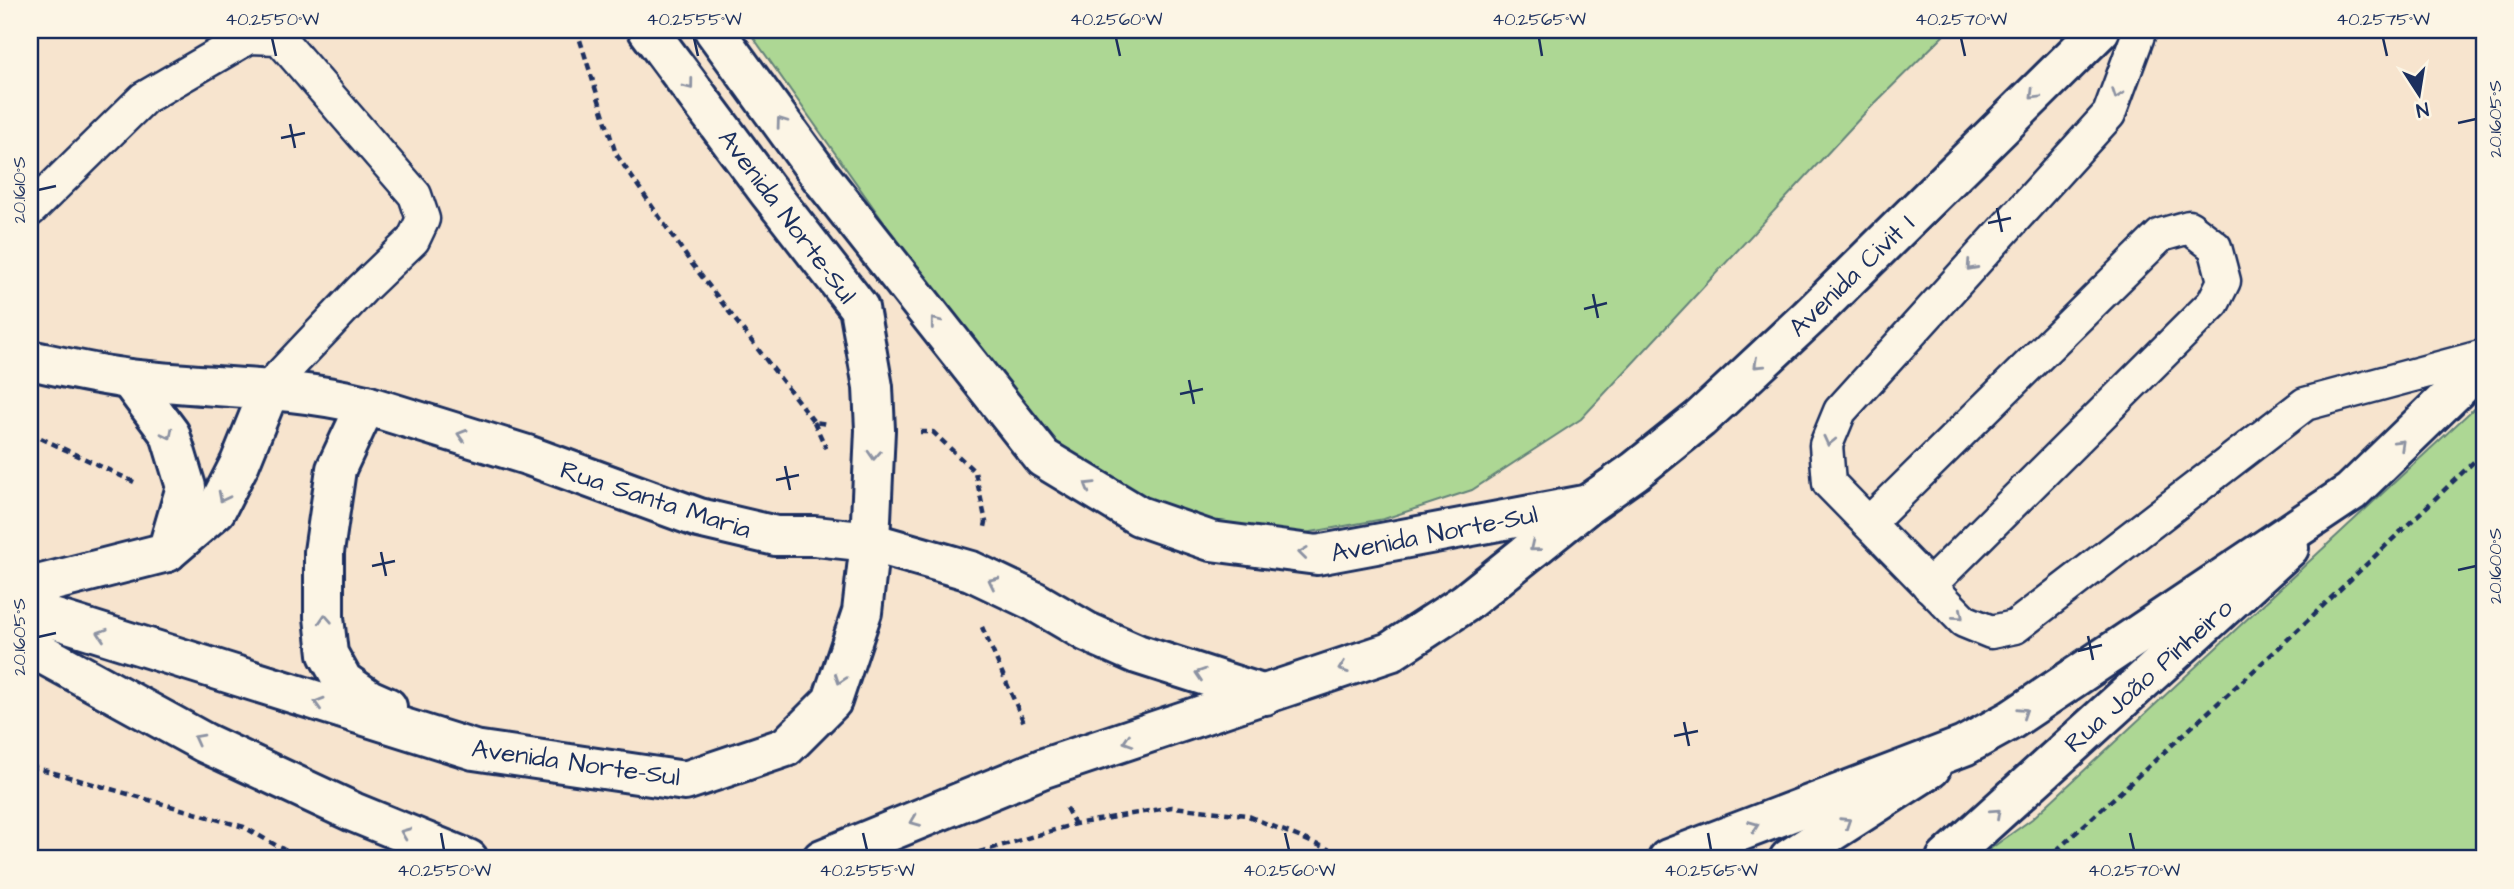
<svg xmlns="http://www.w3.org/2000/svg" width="2514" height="889" viewBox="0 0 2514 889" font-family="'Architects Daughter',sans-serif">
  <rect width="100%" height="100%" fill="#f7e4ce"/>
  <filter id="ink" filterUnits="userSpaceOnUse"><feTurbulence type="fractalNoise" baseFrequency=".0143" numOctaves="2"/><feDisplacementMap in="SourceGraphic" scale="14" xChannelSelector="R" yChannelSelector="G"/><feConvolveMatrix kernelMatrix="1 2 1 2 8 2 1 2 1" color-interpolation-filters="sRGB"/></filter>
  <g filter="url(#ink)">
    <g fill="#add794" stroke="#648379" stroke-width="2">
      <polygon points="748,30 1949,30 1863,115 1581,419 1472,490 1384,519 1283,537 1181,519 1117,492 1025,422"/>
      <polygon points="2484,399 2484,859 1976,859 2032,819"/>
    </g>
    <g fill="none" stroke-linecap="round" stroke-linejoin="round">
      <defs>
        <g id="service">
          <polyline points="2140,30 2109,114 1840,411 1826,445 1829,483 1964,621 1991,632 2015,627 2305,404 2484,356"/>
          <polyline points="30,210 144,98 249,37 279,38 415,195 423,219 413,240 362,289 275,381 270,389"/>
          <polyline points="1869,523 2161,235 2189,227 2215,247 2224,281 2213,303 1929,586"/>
        </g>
        <path id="minor" d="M30 360C63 367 97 375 130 379 209 388 289 386 366 405L527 455 699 518 776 536H815L870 542 971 571 1034 601 1087 632 1137 654 1265 695"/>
        <g id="tertiary">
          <polyline points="1789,859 1931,768"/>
          <polyline points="1946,859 2289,548"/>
        </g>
        <g id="secondary">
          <polyline points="714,30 821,177 1043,458 1139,516 1211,541 1317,555 1584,505"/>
          <polyline points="366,405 336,469 324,552 324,617 328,654 343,681 369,699 387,707"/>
          <polyline points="167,552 216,510 240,463 270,389"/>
          <polyline points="30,587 167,552 186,487 170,434 129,379"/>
          <polyline points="30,611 474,750 685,781 786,747 832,701 862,612 870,542 875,430 873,387 859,308 768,191 648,30"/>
          <polyline points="30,647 205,743 353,812 468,859"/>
          <polyline points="822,859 1044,768 1390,652 1465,603 1587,505 1635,471 1700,419 1808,318 2100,30"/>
          <polyline points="1668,859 1964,746 2011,720 2351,492 2484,363"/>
        </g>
      </defs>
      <use href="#service" stroke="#1b2f5e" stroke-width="37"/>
      <use href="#minor" stroke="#1b2f5e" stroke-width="44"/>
      <use href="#tertiary" stroke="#1b2f5e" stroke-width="44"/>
      <use href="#secondary" stroke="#1b2f5e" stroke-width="44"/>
      <g stroke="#1b2f5e" stroke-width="4.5" stroke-dasharray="7 5" stroke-linecap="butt">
        <polyline points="574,30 579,37 616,154 689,260 814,422 828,424"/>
        <polyline points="814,422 826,448"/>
        <polyline points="920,432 933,432 975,472 986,522 985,527"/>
        <polyline points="30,433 134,482"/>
        <polyline points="982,627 1025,725"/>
        <polyline points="30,766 244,827 300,859"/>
        <polyline points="1066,808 1075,824"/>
        <polyline points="956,859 1075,824 1172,807 1246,815 1352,859"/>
        <polyline points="2047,859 2285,642 2484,452"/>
      </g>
      <use href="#service" stroke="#fcf5e5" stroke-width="32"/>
      <use href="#minor" stroke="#fcf5e5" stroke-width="38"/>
      <use href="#tertiary" stroke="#fcf5e5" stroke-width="38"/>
      <use href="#secondary" stroke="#fcf5e5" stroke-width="38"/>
    </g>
    <defs><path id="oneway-chevron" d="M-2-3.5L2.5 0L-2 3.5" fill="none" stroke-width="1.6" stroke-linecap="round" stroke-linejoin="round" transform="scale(1.75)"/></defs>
    <g stroke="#8c92a2">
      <use href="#oneway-chevron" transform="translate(689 85) rotate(53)"/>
      <use href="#oneway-chevron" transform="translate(2117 94) rotate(110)"/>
      <use href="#oneway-chevron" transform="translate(2034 95) rotate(135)"/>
      <use href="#oneway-chevron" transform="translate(781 122) rotate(-126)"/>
      <use href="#oneway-chevron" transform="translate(1971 266) rotate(132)"/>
      <use href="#oneway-chevron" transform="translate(935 322) rotate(-128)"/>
      <use href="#oneway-chevron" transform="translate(1758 364) rotate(137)"/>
      <use href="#oneway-chevron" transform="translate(168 434) rotate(63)"/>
      <use href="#oneway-chevron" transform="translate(462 435) rotate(-163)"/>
      <use href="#oneway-chevron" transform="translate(1829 441) rotate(103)"/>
      <use href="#oneway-chevron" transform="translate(2400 444) rotate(-44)"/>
      <use href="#oneway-chevron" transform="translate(874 455) rotate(93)"/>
      <use href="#oneway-chevron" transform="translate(1089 486) rotate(-149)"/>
      <use href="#oneway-chevron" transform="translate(223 497) rotate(117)"/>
      <use href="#oneway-chevron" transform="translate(1534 547) rotate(141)"/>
      <use href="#oneway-chevron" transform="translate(1303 553) rotate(-173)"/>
      <use href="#oneway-chevron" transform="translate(993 582) rotate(-154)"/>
      <use href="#oneway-chevron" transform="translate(1959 615) rotate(41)"/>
      <use href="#oneway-chevron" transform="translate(325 619) rotate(-93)"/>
      <use href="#oneway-chevron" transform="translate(102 634) rotate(-162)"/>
      <use href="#oneway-chevron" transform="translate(1343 668) rotate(161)"/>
      <use href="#oneway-chevron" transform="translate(1200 674) rotate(-162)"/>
      <use href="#oneway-chevron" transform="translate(840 679) rotate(109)"/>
      <use href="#oneway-chevron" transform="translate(319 703) rotate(-163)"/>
      <use href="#oneway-chevron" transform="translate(2023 712) rotate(-33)"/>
      <use href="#oneway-chevron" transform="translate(198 739) rotate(-152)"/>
      <use href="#oneway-chevron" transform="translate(1128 741) rotate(162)"/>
      <use href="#oneway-chevron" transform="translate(1996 813) rotate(-42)"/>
      <use href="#oneway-chevron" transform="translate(915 821) rotate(158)"/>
      <use href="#oneway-chevron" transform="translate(1846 822) rotate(-33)"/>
      <use href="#oneway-chevron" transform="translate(1754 826) rotate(-21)"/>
      <use href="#oneway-chevron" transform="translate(405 833) rotate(-158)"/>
    </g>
  </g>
  <path fill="none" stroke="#1b2f5e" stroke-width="2.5" d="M272 38 276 56M694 38 698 56M1116 38 1120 56M1539 38 1542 56M1961 38 1965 56M2383 38 2387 56M2458 123 2476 119M290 124 295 148M281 138 305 133M38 190 56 186M1997 208 2002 232M1988 223 2011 218M1593 294 1598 318M1584 309 1607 303M1189 380 1194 404M1180 394 1203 389M785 466 790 490M776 480 799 475M381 552 386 576M372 566 395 561M2458 570 2476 566M2088 636 2093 660M38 637 56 633M2078 651 2102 645M1684 722 1689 746M1674 736 1698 731M441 833 444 850M863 833 867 850M1285 833 1289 850M1708 833 1711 850M2130 833 2134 850"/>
  <g text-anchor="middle" stroke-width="6" stroke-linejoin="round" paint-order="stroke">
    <g font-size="26" fill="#1b2f5e" stroke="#fcf5e5">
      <text transform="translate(788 216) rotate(53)" y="9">Avenida Norte-Sul</text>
      <text transform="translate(1851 275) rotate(-44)" y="9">Avenida Civit I</text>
      <text transform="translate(656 499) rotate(18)" y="9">Rua Santa Maria</text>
      <text transform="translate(1434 533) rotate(-11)" y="9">Avenida Norte-Sul</text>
      <text transform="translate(2148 675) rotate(-42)" y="9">Rua João Pinheiro</text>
      <text transform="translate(576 762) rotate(8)" y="9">Avenida Norte-Sul</text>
    </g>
  </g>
  <rect width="2514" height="889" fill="none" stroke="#fcf5e5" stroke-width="77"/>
  <g transform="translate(2419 94) rotate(168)" stroke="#fcf5e5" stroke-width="5" paint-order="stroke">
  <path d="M0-5L12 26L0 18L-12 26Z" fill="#1b2f5e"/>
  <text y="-10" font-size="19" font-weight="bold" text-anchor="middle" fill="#1b2f5e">N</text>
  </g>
  <rect x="38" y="38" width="2438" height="812" fill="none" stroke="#1b2f5e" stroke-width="2.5"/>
  <g font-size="18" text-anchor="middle" fill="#1b2f5e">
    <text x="272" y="25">40.2550°W</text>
    <text x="694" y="25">40.2555°W</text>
    <text x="1116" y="25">40.2560°W</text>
    <text x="1539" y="25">40.2565°W</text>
    <text x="1961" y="25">40.2570°W</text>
    <text x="2383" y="25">40.2575°W</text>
    <text transform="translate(2495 119) rotate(-90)" y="6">20.1605°S</text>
    <text transform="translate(19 190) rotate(-90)" y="6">20.1610°S</text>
    <text transform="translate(2495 566) rotate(-90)" y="6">20.1600°S</text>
    <text transform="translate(19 637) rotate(-90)" y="6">20.1605°S</text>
    <text x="444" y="876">40.2550°W</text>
    <text x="867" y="876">40.2555°W</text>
    <text x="1289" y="876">40.2560°W</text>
    <text x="1711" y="876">40.2565°W</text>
    <text x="2134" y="876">40.2570°W</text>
  </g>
</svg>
